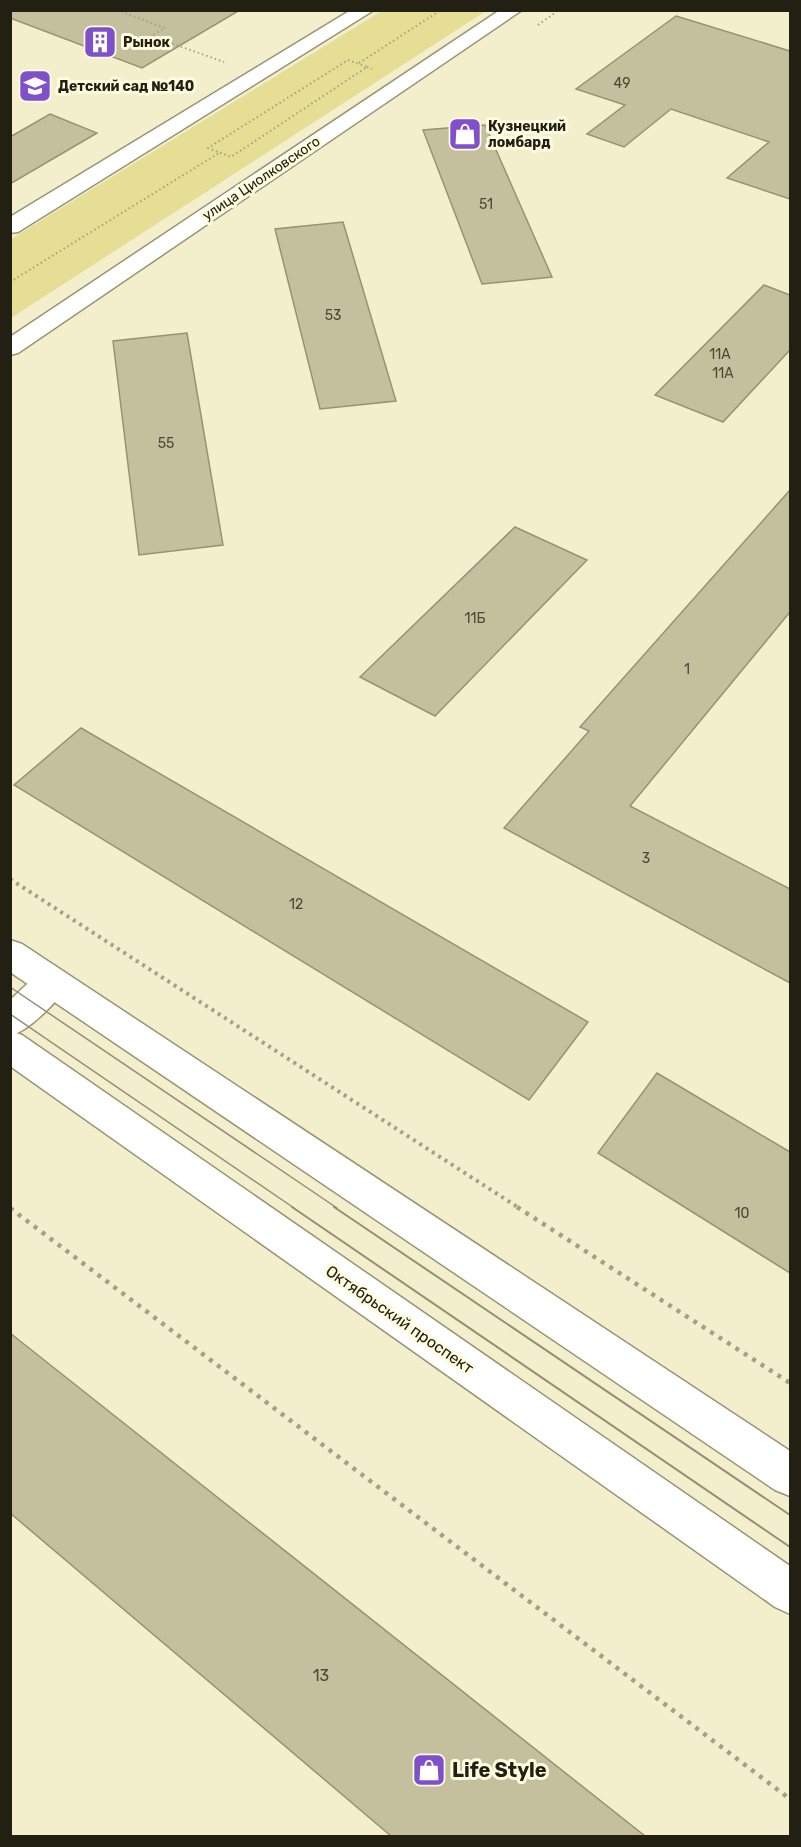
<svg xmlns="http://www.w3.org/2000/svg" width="801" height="1847" viewBox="0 0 801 1847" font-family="Rubik,sans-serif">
  <rect width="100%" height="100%" fill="#f3efcc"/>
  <polygon fill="#e6de94" points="383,10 486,11 11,318 11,239"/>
  <g fill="#c4c09e" stroke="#969373" stroke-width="1.5">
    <polygon points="10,10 240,10 142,68 10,18"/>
    <polygon points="676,16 790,51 790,199 727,178 769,142 671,109 624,147 587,134 625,105 576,89"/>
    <polygon points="50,114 97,133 10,184 10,137"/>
    <polygon points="485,125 515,193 552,277 482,284 423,130"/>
    <polygon points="343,222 396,401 320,409 275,229"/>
    <polygon points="764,285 790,295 790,350 723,422 655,395"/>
    <polygon points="187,333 223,545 139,555 113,341"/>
    <polygon points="790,490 790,612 630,806 790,889 790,983 504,828 589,731 580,727"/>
    <polygon points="515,527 587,560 435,716 360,677"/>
    <polygon points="81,728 588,1022 529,1100 14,785"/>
    <polygon points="657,1073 790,1152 790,1273 598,1153"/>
    <polygon points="10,1333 645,1836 391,1836 10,1513"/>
  </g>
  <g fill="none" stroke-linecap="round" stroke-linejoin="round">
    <defs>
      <g id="minor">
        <polygon points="351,10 374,10 18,232 10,233 10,217"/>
        <polygon points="500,10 522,10 18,353 10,355 10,337"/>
        <path d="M52 968 64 972 69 982C60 1000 30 1030 10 1036V1000L40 972Z"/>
      </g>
      <g id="major">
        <polygon points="10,940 22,944 790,1451 790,1496 775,1490 10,972"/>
        <polygon points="10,1031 22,1035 790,1566 790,1614 775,1607 10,1066"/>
      </g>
    </defs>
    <use href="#minor" stroke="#989474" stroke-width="3"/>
    <use href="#major" stroke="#989474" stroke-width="3"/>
    <g stroke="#a4a086" stroke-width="2" stroke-dasharray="1.5 3" stroke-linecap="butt">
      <polyline points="117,10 165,28 151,36 224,62"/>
      <polyline points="538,25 559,10"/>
      <polygon points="348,60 367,67 231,157 208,148"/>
      <polyline points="359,63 441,10"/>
      <polyline points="367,67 372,69"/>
      <polyline points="10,282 219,153"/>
    </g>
    <polyline stroke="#a4a086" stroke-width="4" stroke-dasharray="3 4.5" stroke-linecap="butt" points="10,879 519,1208"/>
    <g stroke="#a4a086" stroke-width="4.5" stroke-dasharray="4 6" stroke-linecap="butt">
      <polyline points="517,1207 790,1383"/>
      <polyline points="10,1208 790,1799"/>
    </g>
    <use href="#minor" fill="#fff" fill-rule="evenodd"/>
    <use href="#major" fill="#fff" fill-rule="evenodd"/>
    <g stroke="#928f76" stroke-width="1.5">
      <polyline points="10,987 337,1208"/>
      <polyline points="10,1014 294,1208"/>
    </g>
    <g stroke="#928f76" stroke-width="2">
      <polyline points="292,1207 790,1547"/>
      <polyline points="334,1207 790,1515"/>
    </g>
  </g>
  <defs>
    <symbol id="building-square" viewBox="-11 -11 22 22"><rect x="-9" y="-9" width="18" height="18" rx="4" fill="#7f50c9" stroke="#fffce0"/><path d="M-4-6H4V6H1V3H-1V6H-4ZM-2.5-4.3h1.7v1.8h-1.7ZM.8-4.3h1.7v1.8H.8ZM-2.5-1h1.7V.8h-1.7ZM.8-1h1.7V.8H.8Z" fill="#fff"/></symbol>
    <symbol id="school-square" viewBox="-11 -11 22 22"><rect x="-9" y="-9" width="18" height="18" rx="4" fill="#7f50c9" stroke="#fffce0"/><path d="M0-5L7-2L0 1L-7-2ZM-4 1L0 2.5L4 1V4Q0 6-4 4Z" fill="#fff"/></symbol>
    <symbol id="shop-square" viewBox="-11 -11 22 22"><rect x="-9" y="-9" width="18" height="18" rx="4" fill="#7f50c9" stroke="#fffce0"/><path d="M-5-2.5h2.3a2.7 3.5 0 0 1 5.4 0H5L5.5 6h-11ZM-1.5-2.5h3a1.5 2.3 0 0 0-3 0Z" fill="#fff"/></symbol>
  </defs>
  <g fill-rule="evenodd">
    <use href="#building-square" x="81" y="23" width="38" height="38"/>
    <use href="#school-square" x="16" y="67" width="38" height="38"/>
    <use href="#shop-square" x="446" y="115" width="38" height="38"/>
    <use href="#shop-square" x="410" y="1751" width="38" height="38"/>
  </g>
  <g text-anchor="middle" stroke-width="6" stroke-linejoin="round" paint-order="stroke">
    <g font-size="14" font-weight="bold" fill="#222013" stroke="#fffce0" text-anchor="start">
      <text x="123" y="47">Рынок</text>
      <text x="58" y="91">Детский сад №140</text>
      <text x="488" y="131">Кузнецкий<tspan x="488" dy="16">ломбард</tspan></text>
    </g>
    <g font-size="14" fill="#4a4836">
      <text x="622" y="88">49</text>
      <text x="486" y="209">51</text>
      <text x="333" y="320">53</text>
      <text x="720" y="359">11А</text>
      <text x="723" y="378">11А</text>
      <text x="166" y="448">55</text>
      <text x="475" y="623">11Б</text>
      <text x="687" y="674">1</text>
      <text x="646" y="863">3</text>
      <text x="296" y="909">12</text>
      <text x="742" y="1218">10</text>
    </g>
    <g font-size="14" fill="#222013" stroke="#fffce0">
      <text transform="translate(261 178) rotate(-34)" y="5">улица Циолковского</text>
    </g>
    <g font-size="16" fill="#222013" stroke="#fffce0">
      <text transform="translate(400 1319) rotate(35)" y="6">Октябрьский проспект</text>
    </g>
    <g font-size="16" fill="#4a4836">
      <text x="321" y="1681">13</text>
    </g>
    <g font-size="20" font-weight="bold" fill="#222013" stroke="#fffce0" text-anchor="start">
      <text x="452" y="1777">Life Style</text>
    </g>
  </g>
  <rect width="801" height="1847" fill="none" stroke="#222013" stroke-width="24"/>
</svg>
